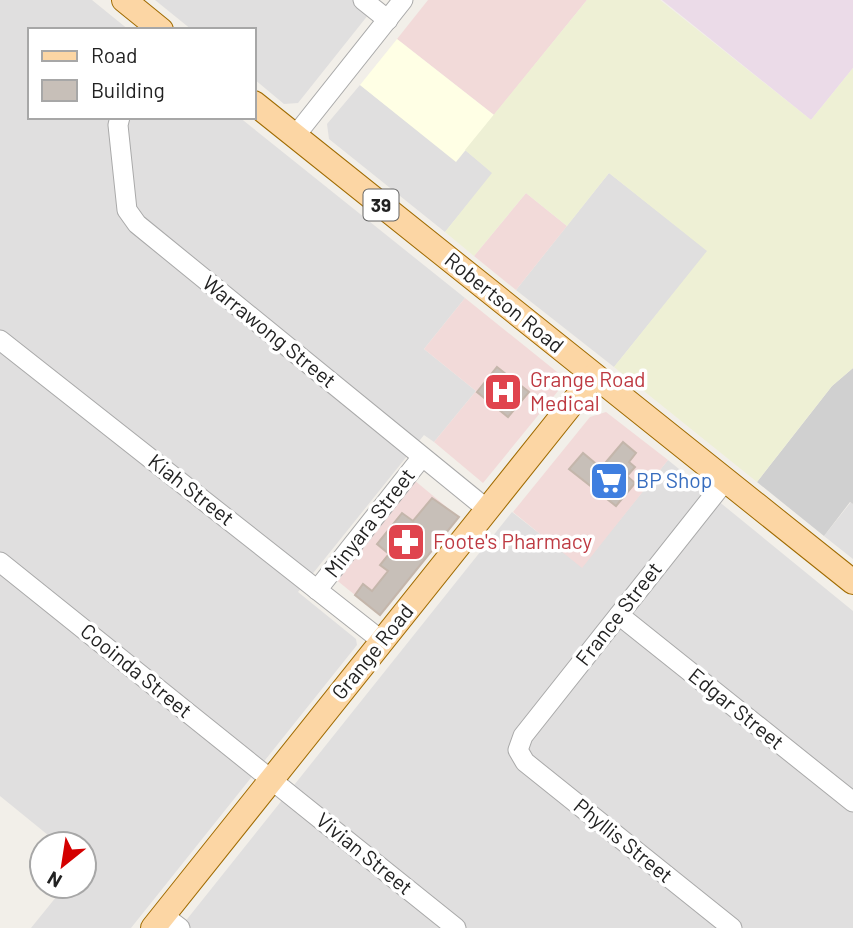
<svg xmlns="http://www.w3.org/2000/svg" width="853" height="928" viewBox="0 0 853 928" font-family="Barlow,sans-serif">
  <rect width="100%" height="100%" fill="#f2efe9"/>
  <g fill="#e0dfdf">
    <polygon points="0,0 92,0 129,30 30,30 30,117 239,117 465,298 424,349 476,391 434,442 424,435 298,592 356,639 357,645 131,928 31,928 65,886 84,886 84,844 59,844 0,796"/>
    <polygon points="155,0 380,0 298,103 284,104 254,79 254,30 192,30"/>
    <polygon points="360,85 456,161 465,150 493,173 445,232 329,139 327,124"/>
    <polygon points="609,173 708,251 614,367 516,290"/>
    <polygon points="668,460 853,611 853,928 180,928 512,512 582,567"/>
    <polygon points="851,502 853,504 853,559 824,536"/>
  </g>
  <g fill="#f2dad9">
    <polygon points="428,0 587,0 494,115 397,39"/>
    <polygon points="526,193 567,226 516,290 474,256"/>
    <polygon points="465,298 567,380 483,483 434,442 476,391 424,349"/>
    <polygon points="606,412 668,460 582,568 513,512 590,417"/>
    <polygon points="414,480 455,514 376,612 334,578"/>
  </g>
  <polygon fill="#ebdbe8" points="662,0 853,0 853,68 811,120"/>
  <polygon fill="#ffffe5" points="397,39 494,115 456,162 360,85"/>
  <polygon fill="#d0d0d0" points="853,368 853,504 850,502 824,536 757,482 832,386"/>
  <polygon fill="#eef0d5" points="587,0 660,0 811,120 853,68 853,368 832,386 757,482 614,367 707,251 609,173 567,226 526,193 474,256 445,232 492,173 465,150"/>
  <g fill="#c7bfb8" stroke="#c4b6ab" stroke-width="2">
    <polygon points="497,367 529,392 508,417 477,392"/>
    <polygon points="623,442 636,453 629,462 635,467 627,476 635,483 616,506 569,469 583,453 601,468"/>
    <polygon points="432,498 459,517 380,615 355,595 363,584 372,591 388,571 380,565 389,554 377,544 402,513 413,521"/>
  </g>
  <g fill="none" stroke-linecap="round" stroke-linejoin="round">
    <defs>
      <g id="minor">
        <polyline points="363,0 388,20"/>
        <polyline points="120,117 118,125 127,210 137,224 488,510"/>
        <polyline points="295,136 403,0"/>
        <polyline points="0,340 382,641"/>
        <polyline points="725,481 523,736 518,750 525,762 732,928"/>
        <polyline points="0,562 456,928"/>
        <polyline points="317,590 422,457"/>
        <polyline points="619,615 853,802"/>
        <polyline points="163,915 180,928"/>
      </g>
      <g id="major">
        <polyline points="124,0 161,30"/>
        <polyline points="254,103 853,582"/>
        <polyline points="153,928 594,376"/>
      </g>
    </defs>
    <use href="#minor" stroke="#a9a9a9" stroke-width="21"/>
    <use href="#major" stroke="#a06b00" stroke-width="26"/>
    <use href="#minor" stroke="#fff" stroke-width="19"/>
    <use href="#major" stroke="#fcd6a4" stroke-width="24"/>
  </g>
  <defs>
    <symbol id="hospital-square" viewBox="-11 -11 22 22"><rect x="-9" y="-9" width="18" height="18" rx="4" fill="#e0444e" stroke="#fff"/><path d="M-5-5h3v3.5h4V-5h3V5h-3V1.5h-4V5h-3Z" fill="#fff"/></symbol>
    <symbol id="supermarket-square" viewBox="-11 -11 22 22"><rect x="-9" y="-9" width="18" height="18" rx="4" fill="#3f7fe0" stroke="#fff"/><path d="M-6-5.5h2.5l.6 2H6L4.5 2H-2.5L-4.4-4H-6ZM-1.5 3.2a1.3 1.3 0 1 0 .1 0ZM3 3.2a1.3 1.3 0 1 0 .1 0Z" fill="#fff"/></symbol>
    <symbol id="pharmacy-square" viewBox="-11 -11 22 22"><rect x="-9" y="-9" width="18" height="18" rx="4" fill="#e0444e" stroke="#fff"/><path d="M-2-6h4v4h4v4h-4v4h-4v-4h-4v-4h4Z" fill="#fff"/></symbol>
  </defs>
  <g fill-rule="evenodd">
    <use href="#hospital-square" x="481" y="370" width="44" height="44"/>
    <use href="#supermarket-square" x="587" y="459" width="44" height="44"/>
    <use href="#pharmacy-square" x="384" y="520" width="44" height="44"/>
  </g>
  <g text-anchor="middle" stroke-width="7" stroke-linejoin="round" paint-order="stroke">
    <rect fill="#fff" stroke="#646464" stroke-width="2" x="363.5" y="189.5" width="35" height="31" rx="5"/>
    <g font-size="19" font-weight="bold" fill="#222">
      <text x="381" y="212">39</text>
    </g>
    <g font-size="21" fill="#222" stroke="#fff">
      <text transform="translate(504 303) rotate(39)" y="7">Robertson Road</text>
      <text transform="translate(269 332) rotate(39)" y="7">Warrawong Street</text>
      <text transform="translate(191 490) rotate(38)" y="7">Kiah Street</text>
      <text transform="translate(370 523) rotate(-52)" y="7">Minyara Street</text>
      <text transform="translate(619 614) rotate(-52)" y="7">France Street</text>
      <text transform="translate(373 652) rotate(-51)" y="7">Grange Road</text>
      <text transform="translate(136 671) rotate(39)" y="7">Cooinda Street</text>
      <text transform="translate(736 709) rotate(39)" y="7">Edgar Street</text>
      <text transform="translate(623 841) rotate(39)" y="7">Phyllis Street</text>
      <text transform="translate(364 854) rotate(39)" y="7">Vivian Street</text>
    </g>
    <g font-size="21" fill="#be3a42" stroke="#fff" text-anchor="start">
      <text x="530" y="387">Grange Road<tspan x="530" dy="24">Medical</tspan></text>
      <text x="433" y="549">Foote's Pharmacy</text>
    </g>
    <g font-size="21" fill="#366cbe" stroke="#fff" text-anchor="start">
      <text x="636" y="488">BP Shop</text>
    </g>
  </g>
  <rect x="28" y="28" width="228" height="91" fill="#ffffff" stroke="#a7a7a7" stroke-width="2"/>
  <rect x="42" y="51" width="35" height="10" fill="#fcd6a4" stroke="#a7a7a7" stroke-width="2"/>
  <text x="91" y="63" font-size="21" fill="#222222">Road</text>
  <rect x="42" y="80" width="35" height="21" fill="#c7bfb8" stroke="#a7a7a7" stroke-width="2"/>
  <text x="91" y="98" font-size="21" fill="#222222">Building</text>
  <g transform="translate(63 865) rotate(210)"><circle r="33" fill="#ffffff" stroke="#a7a7a7" stroke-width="2"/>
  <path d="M0-5L12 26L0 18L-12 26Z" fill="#d40000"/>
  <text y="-10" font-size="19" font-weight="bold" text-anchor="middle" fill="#222222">N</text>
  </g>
</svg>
